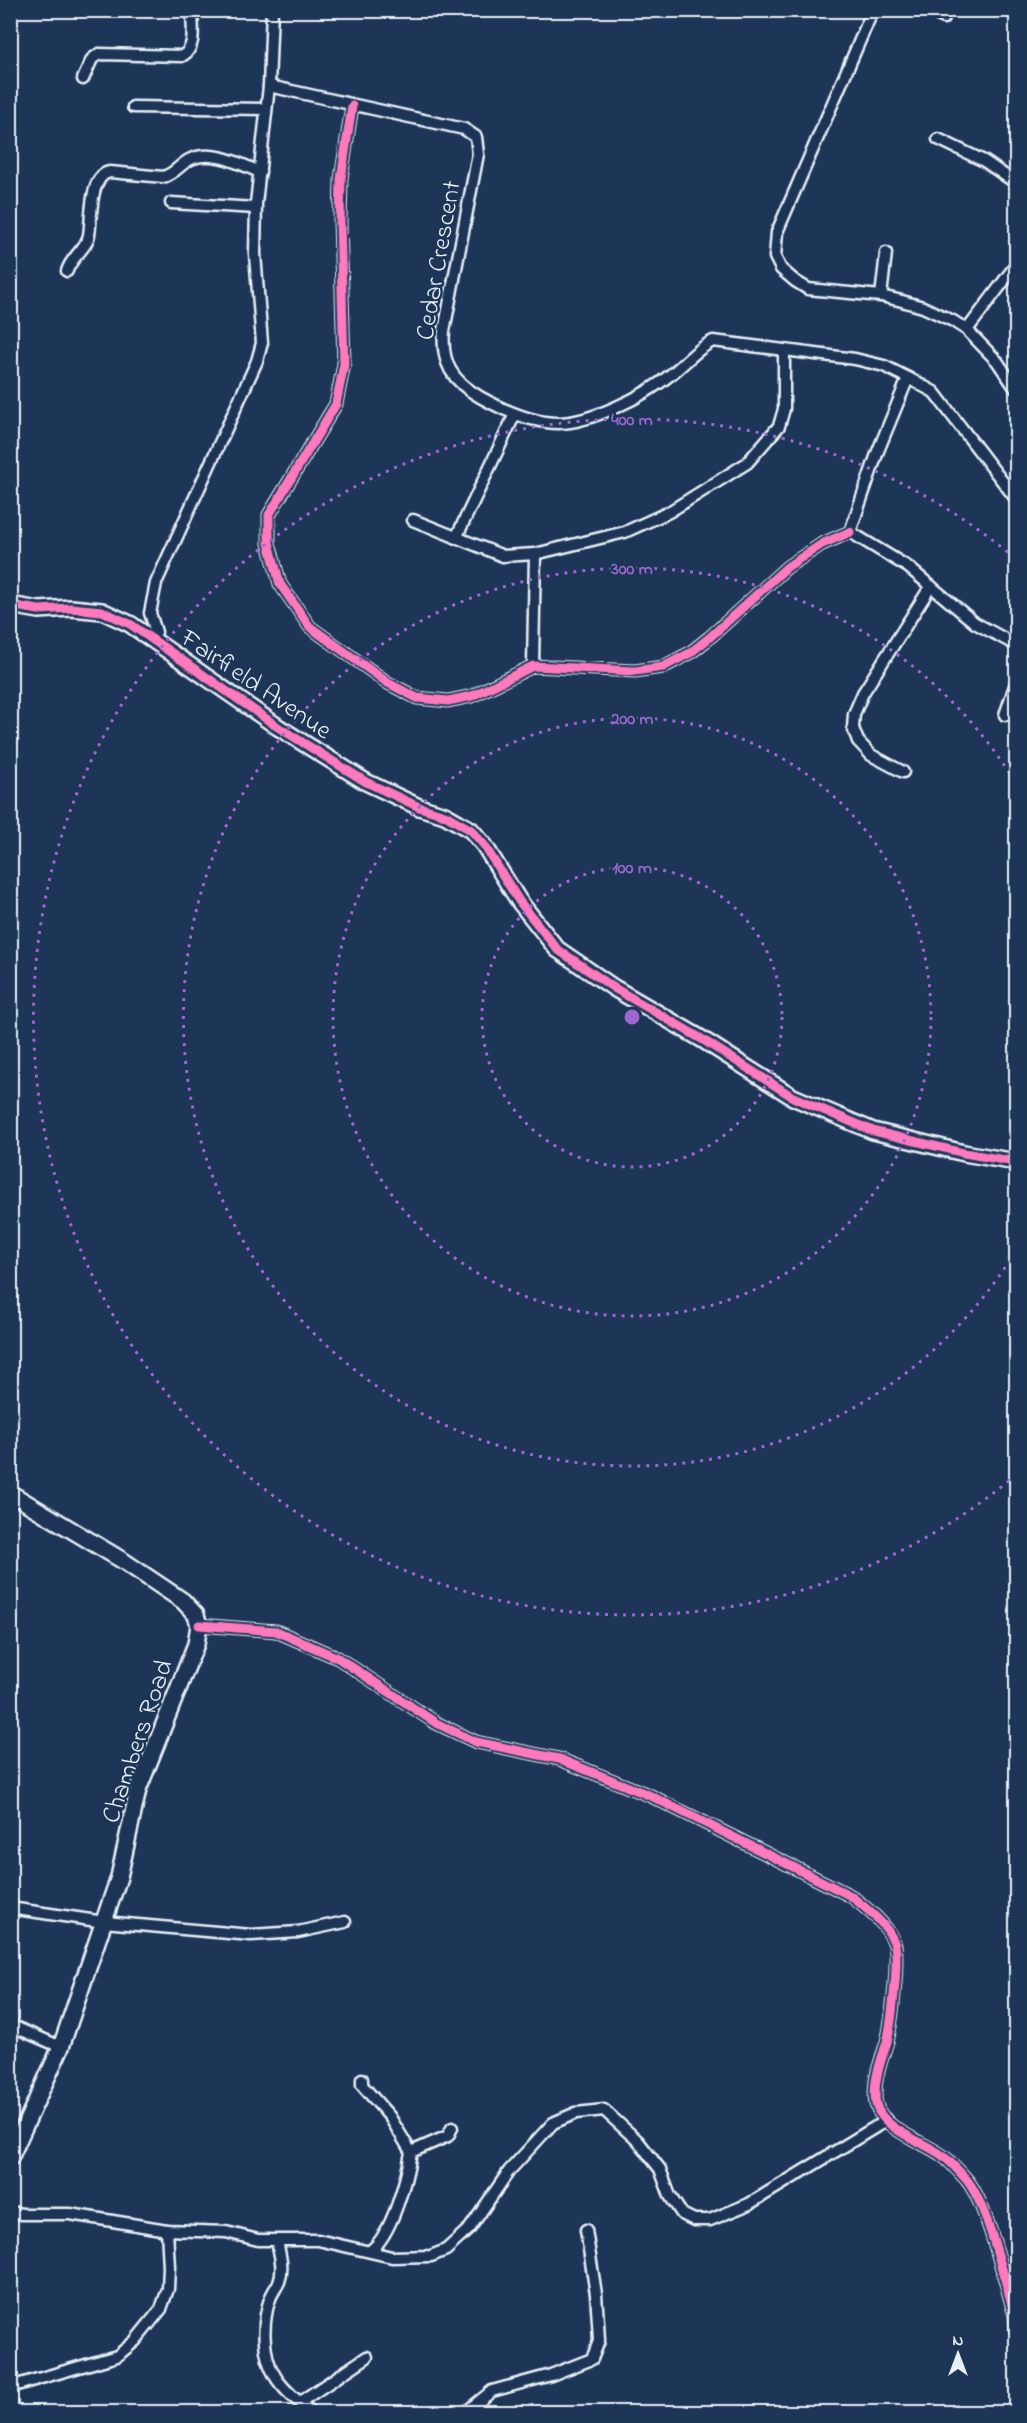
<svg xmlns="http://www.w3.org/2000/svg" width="1027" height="2423" viewBox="0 0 1027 2423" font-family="'Indie Flower',sans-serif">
  <rect width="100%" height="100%" fill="#1d3557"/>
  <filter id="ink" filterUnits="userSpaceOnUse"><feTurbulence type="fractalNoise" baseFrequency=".0167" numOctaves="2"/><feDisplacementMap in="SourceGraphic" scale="12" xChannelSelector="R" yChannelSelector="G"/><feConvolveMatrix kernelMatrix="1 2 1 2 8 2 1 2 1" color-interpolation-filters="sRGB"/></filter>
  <g filter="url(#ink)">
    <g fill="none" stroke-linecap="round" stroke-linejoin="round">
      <defs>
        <g id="street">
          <polyline points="873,10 777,232 775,257 781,269 795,281 808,289 881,296 902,301 923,307 953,321 967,330 997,361 1016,389"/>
          <polyline points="927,10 944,18"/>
          <path d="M83 79 92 59 99 54 182 56C197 48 192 26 192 10"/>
          <path d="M269 86 464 129 476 137 478 154 444 331C441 363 452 381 480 397 503 410 531 423 558 423 590 423 645 396 670 375 685 364 696 349 713 341L855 359 884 366 908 378 934 392 1016 499"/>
          <polyline points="352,106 341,179 340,221 344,364 336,404 269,515 269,543 280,584 310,627 388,683 417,698 448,701 472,696 533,666 635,671 663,667 690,653 709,638 787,567 822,544 850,532"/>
          <polyline points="133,107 266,109"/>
          <polyline points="938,139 984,161 1016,183"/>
          <polyline points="171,203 256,208"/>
          <path d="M67 271C71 257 87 248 89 235 92 218 89 175 110 172L163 177C175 174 181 163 191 159 212 149 240 164 260 172"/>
          <polyline points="881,296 886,253"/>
          <polyline points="967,330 1016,265"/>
          <polyline points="413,520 503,556 535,554 625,532 669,512 747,463 779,426 784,409 784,350"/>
          <polyline points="850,532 908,567 975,623 1016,645"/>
          <polyline points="850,532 878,451 908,378"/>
          <polyline points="456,538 515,414"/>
          <polyline points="154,638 156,632 150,613 156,583 257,361 262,343 255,254 256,204 269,86 272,10"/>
          <polyline points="533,666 535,554"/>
          <polyline points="1005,715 1016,683"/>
          <polyline points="903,772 871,755 858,741 853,728 854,714 863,693 931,586"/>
          <path d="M199 1625 276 1631 338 1658 436 1723 476 1742 559 1759 651 1796 851 1896C867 1909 886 1923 894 1942 900 1957 891 2026 887 2042 881 2061 872 2083 876 2104 882 2130 925 2142 943 2156 951 2162 959 2171 966 2179 987 2203 1005 2282 1015 2315L1016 2331"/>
          <polyline points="10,1908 104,1922 251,1935 298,1932 345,1922"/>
          <polyline points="10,2025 61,2047"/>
          <polyline points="362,2079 362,2085 390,2117 411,2152"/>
          <polyline points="10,2212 22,2214 70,2214 167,2230 226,2232 258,2240 318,2240 392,2257 431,2256 446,2250 470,2228 509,2171 553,2123 576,2113 604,2110 638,2141 660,2169 670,2196 682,2214 694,2220 710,2220 749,2204 887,2120"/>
          <path d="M277 2241C280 2255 284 2269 279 2282 276 2288 272 2293 270 2299 262 2322 262 2355 275 2376 283 2390 299 2402 311 2412"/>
          <path d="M370 2251C392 2235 407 2178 411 2152L448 2136 452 2128"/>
          <polyline points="10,2387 117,2356 135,2341 161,2309 168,2289 169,2267 167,2230"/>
          <polyline points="300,2402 367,2357"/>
          <polyline points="466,2412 492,2391 551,2375 592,2359 599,2341 598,2322 596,2294 586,2230"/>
        </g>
        <g id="secondary">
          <polyline points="10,605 39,610 71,608 102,611 130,624 278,727 366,782 419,807 445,815 471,830 484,845 519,901 557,949 614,988 700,1038 793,1097 873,1131 964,1153 1016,1162"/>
          <polyline points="10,1493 125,1562 183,1601 196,1615 199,1625 196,1644 138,1790 119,1877 61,2047 10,2158"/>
        </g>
      </defs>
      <use href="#street" stroke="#e8f1f8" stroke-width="15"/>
      <use href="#secondary" stroke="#e8f1f8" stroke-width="20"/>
      <use href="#street" stroke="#1d3557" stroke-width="10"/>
      <use href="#secondary" stroke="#1d3557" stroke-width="15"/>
      <defs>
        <g id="cycleway">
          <polyline points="352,106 341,179 340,221 344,364 336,404 269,515 269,543 280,584 310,627 388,683 417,698 448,701 472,696 533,666 635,671 663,667 690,653 709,638 787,567 822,544 850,532"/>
          <polyline points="10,605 39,610 71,608 102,611 130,624 278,727 366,782 419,807 445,815 471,830 484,845 519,901 557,949 614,988 700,1038 793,1097 873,1131 964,1153 1016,1162"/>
          <path d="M199 1625 276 1631 338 1658 436 1723 476 1742 559 1759 651 1796 851 1896C867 1909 886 1923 894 1942 900 1957 891 2026 887 2042 881 2061 872 2083 876 2104 882 2130 925 2142 943 2156 951 2162 959 2171 966 2179 987 2203 1005 2282 1015 2315L1016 2331"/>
        </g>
      </defs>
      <use href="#cycleway" stroke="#1d3557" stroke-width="13"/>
      <use href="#cycleway" stroke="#fd7abc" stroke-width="9"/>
    </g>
  </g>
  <g fill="none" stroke="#9c67d0" stroke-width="3" stroke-dasharray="3 6">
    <circle cx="632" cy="1017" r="150"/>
    <circle cx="632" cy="1017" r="299"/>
    <path d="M1015 1252A449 449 0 1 1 1015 782"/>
    <path d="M1016 1475A598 598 0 1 1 1016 559"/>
  </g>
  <g text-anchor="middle" stroke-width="5" stroke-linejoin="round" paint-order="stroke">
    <g font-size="26" fill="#e8f1f8" stroke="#1d3557">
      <text transform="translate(437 260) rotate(-80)" y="9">Cedar Crescent</text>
      <text transform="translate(257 683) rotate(34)" y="9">Fairfield Avenue</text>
      <text transform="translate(136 1741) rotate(-71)" y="9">Chambers Road</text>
    </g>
  </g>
  <circle cx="632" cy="1017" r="9" fill="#9c67d0" stroke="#1d3557" stroke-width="3"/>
  <g font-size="18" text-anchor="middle" font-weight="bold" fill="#9c67d0" stroke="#1d3557" stroke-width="5" stroke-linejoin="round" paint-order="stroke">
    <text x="632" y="425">400 m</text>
    <text x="632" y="574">300 m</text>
    <text x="632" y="724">200 m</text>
    <text x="632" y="873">100 m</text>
  </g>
  <rect width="1027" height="2423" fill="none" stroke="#1d3557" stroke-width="36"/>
  <rect x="18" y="18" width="991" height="2387" fill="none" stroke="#e8f1f8" stroke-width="2" filter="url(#ink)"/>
  <g transform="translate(958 2354)" stroke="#1d3557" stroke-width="4.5" paint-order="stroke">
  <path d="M0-4.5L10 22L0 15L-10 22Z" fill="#e8f1f8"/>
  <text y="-9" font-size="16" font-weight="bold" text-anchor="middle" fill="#e8f1f8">N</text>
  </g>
</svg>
